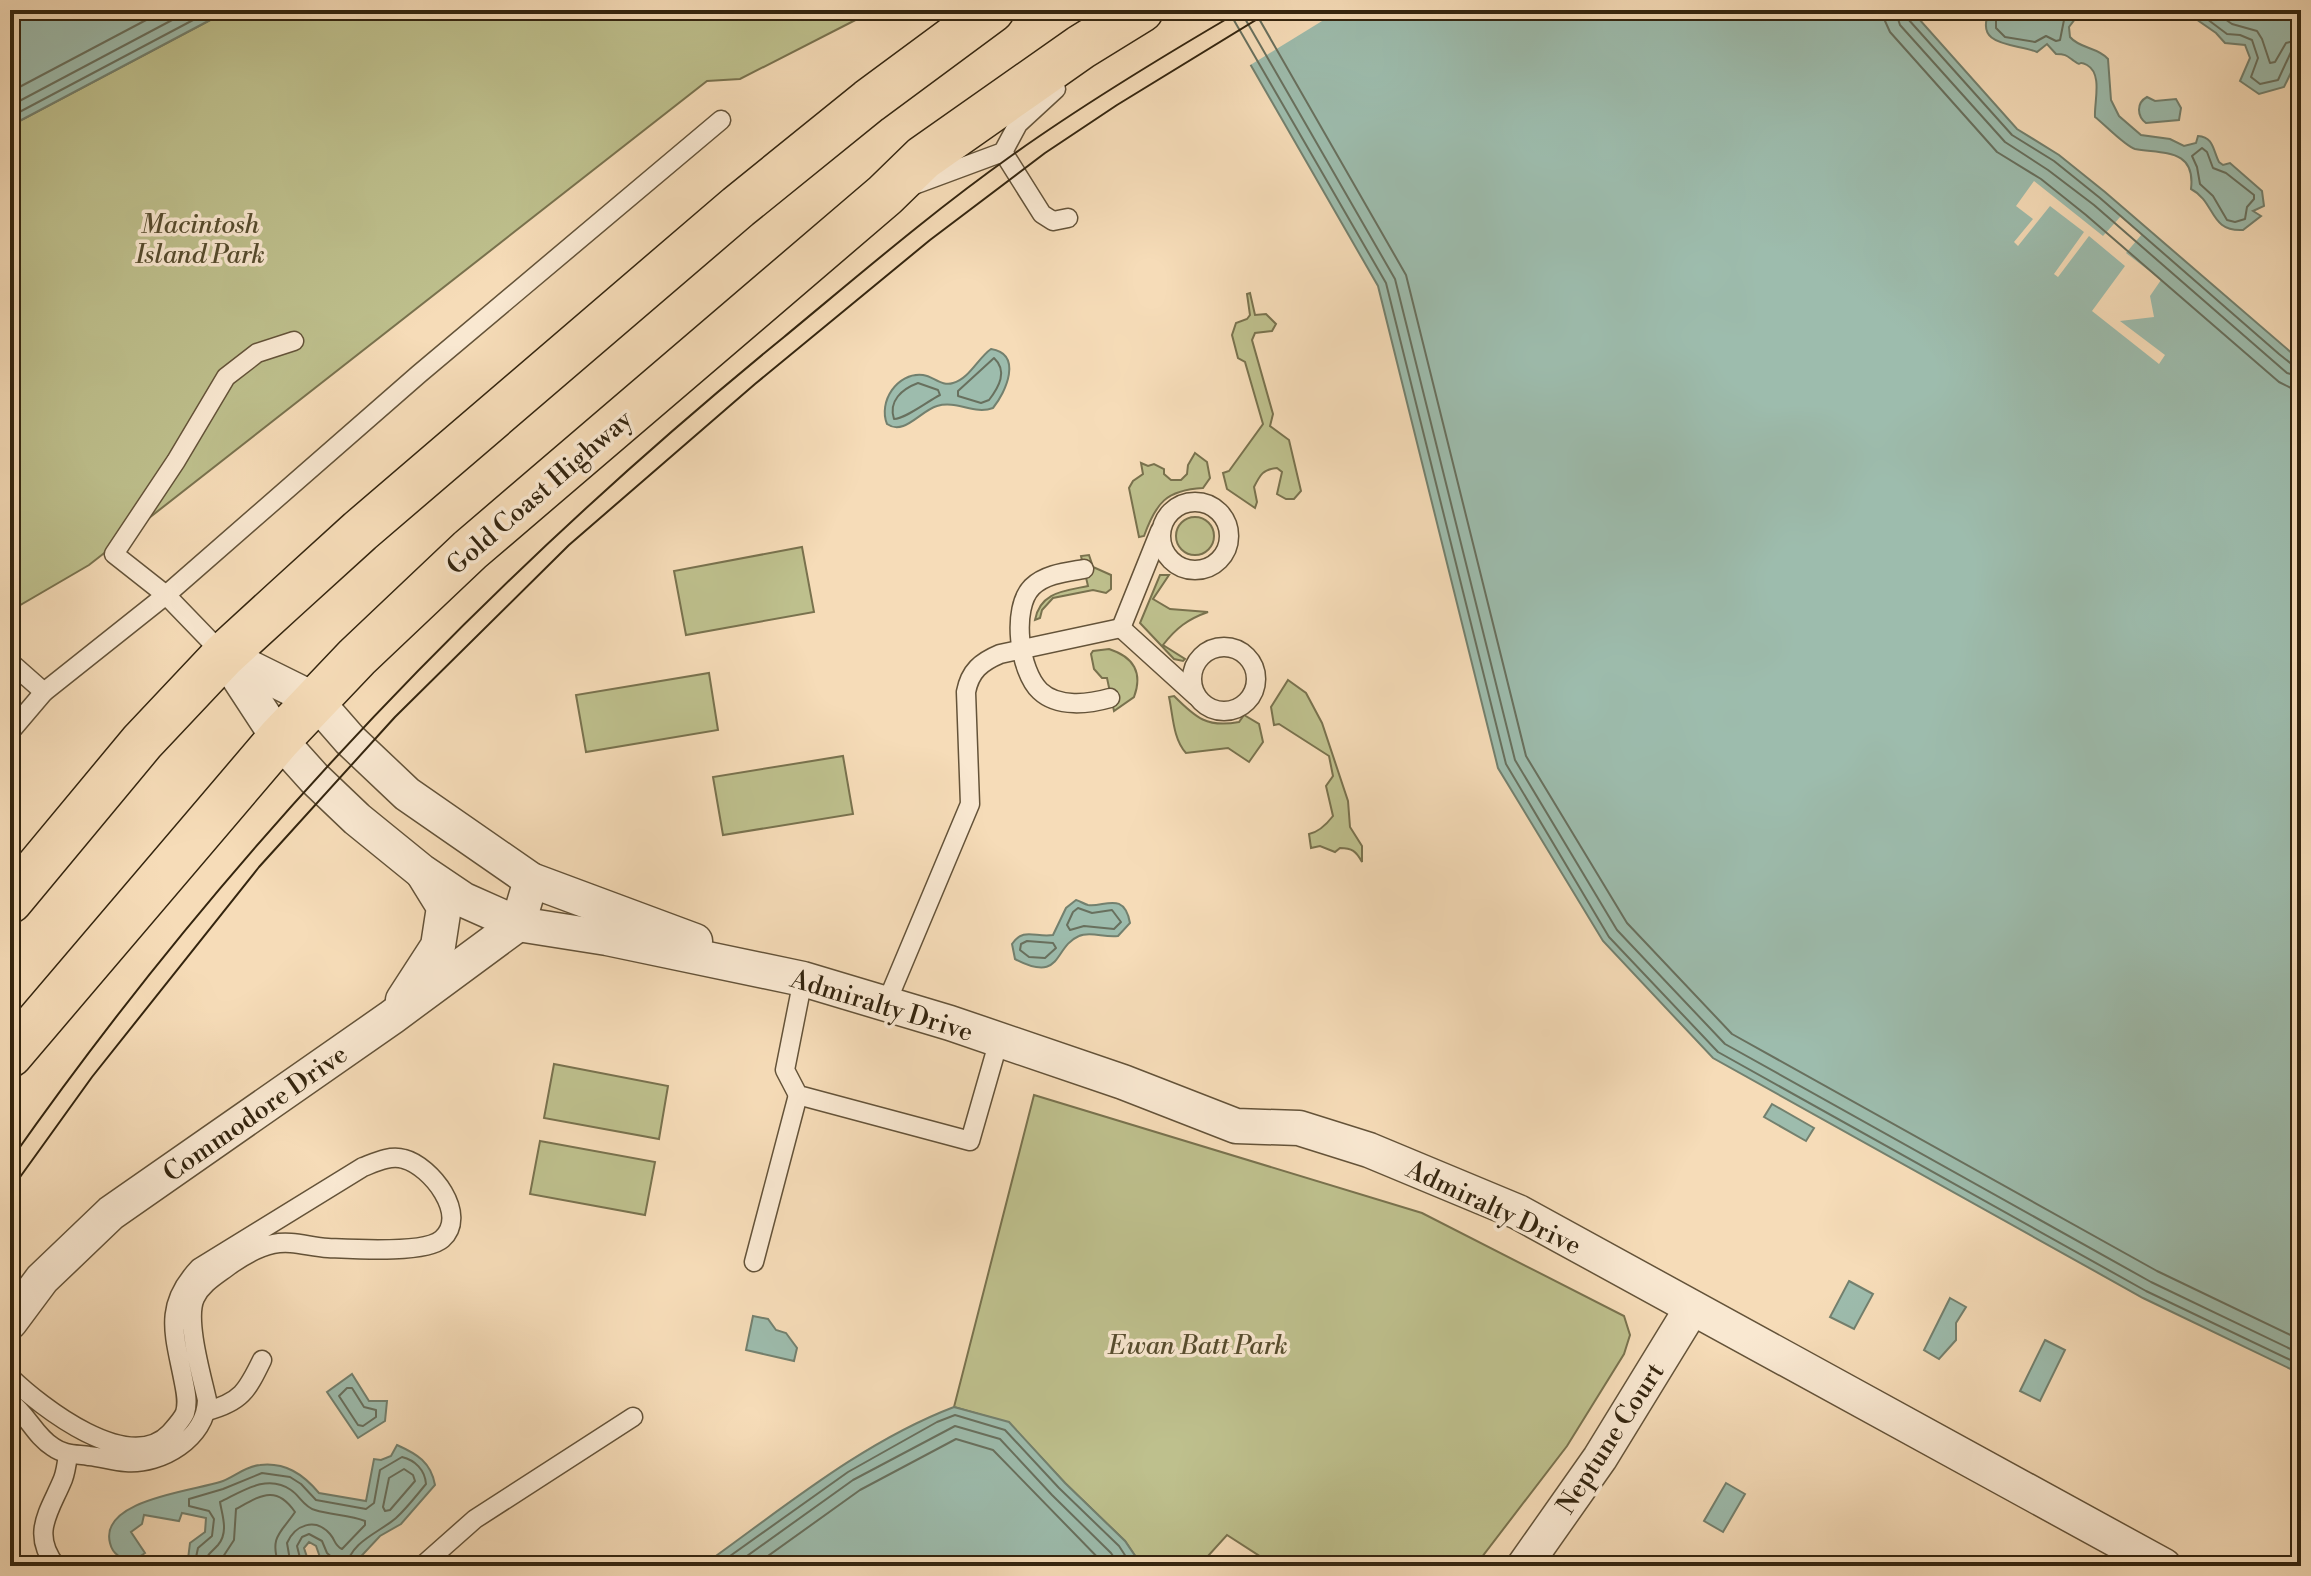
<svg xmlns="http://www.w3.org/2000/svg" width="2311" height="1576" viewBox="0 0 2311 1576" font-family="'Libre Bodoni',serif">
  <rect width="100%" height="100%" fill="#f6dcb8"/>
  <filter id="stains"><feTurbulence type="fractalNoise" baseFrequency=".0025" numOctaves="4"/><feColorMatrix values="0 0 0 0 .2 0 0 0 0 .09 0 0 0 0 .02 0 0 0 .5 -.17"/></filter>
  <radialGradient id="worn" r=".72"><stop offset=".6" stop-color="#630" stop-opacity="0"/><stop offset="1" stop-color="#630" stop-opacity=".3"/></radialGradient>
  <g fill="#bec08d" stroke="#79724e" stroke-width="2">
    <polygon points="229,10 875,10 740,79 707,81 89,565 10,611 10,126"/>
    <path d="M1250 293 1255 315 1266 314 1276 324 1272 331 1255 333 1252 340 1273 414 1270 426 1289 440 1301 491 1294 499H1286L1277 494 1282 472 1277 468C1263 469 1260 475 1254 487L1257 502 1255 508 1227 489 1223 473 1229 471 1263 424 1245 362 1238 358 1232 335 1236 323 1247 319 1250 315 1247 294Z"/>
    <path d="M1195 453 1207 462 1210 478 1203 488C1166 490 1156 503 1144 536L1139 537 1129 488 1133 481 1143 474 1141 463 1148 466 1154 464 1164 469V474L1171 480H1181L1187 474 1188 465Z"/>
    <circle cx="1195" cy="536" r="19"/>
    <polygon points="802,547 814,612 686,635 674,571"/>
    <path d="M1089 555 1093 567 1111 575V589L1106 593 1093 590 1053 598 1042 610 1040 618 1035 620C1040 592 1064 591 1088 586L1081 556Z"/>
    <path d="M1160 575H1169L1153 599 1170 609 1208 612C1188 619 1176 628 1163 645L1185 659 1183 661 1174 659 1140 623Z"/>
    <path d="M1109 649C1134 657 1143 673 1134 697L1114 711 1107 678H1102L1094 669 1091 654 1093 651Z"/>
    <polygon points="709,673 718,730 586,752 576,695"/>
    <path d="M1288 680 1306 693 1322 723 1348 801 1350 827 1362 846V862C1356 851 1352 848 1340 848L1335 852 1320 846 1311 848 1309 834C1319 832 1326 825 1333 816L1326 786 1333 776 1329 756 1279 724 1274 725 1271 707Z"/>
    <path d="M1174 696C1196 718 1207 728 1239 722L1244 715 1259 724 1263 742 1249 762 1228 748 1186 753C1173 739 1173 715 1169 697Z"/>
    <polygon points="843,756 853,814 723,835 713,777"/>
    <polygon points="554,1064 668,1086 659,1139 544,1118"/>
    <polygon points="1034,1095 1422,1213 1624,1316 1630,1335 1624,1354 1567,1446 1475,1566 1275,1566 1227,1535 1199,1566 1142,1566 1125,1541 1065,1483 1009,1423 954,1407"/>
    <polygon points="540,1141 655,1162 645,1215 530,1194"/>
  </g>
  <g fill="#9dbcad" stroke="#73806e" stroke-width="2">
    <polygon points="10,10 229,10 10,126"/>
    <polygon points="1219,10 1911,10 2017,129 2059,155 2105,192 2301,361 2301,1374 2143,1298 1713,1058 1603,941 1498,768 1378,286"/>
    <path d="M1990 10H2072L2075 19 2069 27 2070 37C2080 49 2098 47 2108 59L2111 100 2119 116 2141 135 2170 139 2184 146 2196 143 2198 136C2214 137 2213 151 2219 162L2223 165 2230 163 2262 191 2264 206 2253 211 2261 216 2243 230C2209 232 2216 202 2191 189 2196 148 2162 154 2135 149 2126 147 2103 123 2095 117 2094 102 2103 74 2087 65 2076 59 2084 68 2074 61 2067 56 2066 54 2056 54L2047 44 2037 52C2017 43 1972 48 1990 10Z"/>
    <polygon points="2183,10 2301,10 2301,52 2284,87 2259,94 2240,81 2250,58 2245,45 2225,43 2216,33"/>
    <path d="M2147 97 2155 101 2176 99 2181 108 2179 120 2146 123C2137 116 2136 103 2147 97Z"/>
    <path d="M991 349C1023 354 1006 392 993 408 974 415 957 400 937 406 920 411 904 436 887 424 878 402 897 372 923 375 933 376 942 387 953 383 969 379 978 358 991 349Z"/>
    <path d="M1076 900C1080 901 1084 904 1088 905 1103 908 1124 890 1130 923L1118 936C1105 938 1090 931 1079 936 1053 947 1063 984 1015 959L1012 944C1023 927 1036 938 1053 935L1066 908Z"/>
    <polygon points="1772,1104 1814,1128 1806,1141 1764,1117"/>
    <polygon points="1849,1281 1873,1294 1854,1329 1830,1317"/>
    <polygon points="1950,1298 1966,1307 1956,1323 1956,1340 1939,1359 1924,1350"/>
    <polygon points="753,1316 768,1319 776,1330 786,1333 797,1348 794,1361 746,1350"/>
    <polygon points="2045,1340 2065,1350 2040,1401 2020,1391"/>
    <polygon points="352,1374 369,1401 387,1401 385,1421 358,1438 327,1392"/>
    <path d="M954 1407 1009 1422 1065 1483 1125 1541 1142 1566H702C782 1509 862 1442 954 1407Z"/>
    <path d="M397 1445C417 1454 431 1462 435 1485L401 1524 380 1536 352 1566H337L321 1560 316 1546 309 1542 304 1548 310 1566H174L188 1559 190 1543 205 1532 206 1518 182 1513 179 1521 144 1515 142 1524 131 1532 145 1553 133 1561C122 1558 113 1556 110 1543 99 1500 192 1491 220 1482 233 1478 245 1466 260 1465 285 1462 303 1474 319 1493L366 1501 374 1459 381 1460 391 1456Z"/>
    <polygon points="1726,1483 1745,1494 1723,1532 1704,1521"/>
  </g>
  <g fill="#f6dcb8">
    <polygon points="1215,10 1340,10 1247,67"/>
    <polygon points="2034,181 2103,236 2121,216 2142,234 2126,253 2161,280 2150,296 2154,317 2120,321 2165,355 2159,364 2092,311 2125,266 2089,236 2058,277 2054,274 2084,232 2050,206 2018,246 2014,242 2033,219 2016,206"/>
  </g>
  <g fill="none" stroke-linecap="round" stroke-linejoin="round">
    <g stroke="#68705e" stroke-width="2">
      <polyline points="1228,10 1386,283 1506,764 1609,937 1718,1052 2146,1291 2301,1365"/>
      <polyline points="1240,10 1395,279 1515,760 1617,930 1725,1044 2151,1282 2301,1354"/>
      <polyline points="1254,10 1406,275 1526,756 1627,923 1732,1034 2157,1271 2301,1340"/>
      <polyline points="1883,10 1885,21 1890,32 1997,152 2041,179 2086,215 2279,382 2291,388 2301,389"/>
      <polyline points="1895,10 1900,25 2005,142 2048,170 2094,205 2287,373 2301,377"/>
      <polyline points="1905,10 1908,19 2012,135 2054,161 2100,198 2279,354 2294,366 2301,367"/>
      <polyline points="1996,10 1996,28 2005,37 2035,42 2046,36 2056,41 2060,40 2066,10"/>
      <polyline points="2195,10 2227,34 2240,35 2252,40 2258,58 2251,77 2260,84 2278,80 2291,52 2301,49"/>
      <polyline points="2212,10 2232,24 2257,31 2262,39 2270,63 2275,62 2286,43 2301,39"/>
      <polyline points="10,92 165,10"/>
      <polyline points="10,106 191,10"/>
      <polyline points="10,117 212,10"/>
      <polygon points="2202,148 2207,152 2213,168 2226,173 2254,195 2254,199 2247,207 2245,219 2235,222 2227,220 2213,196 2200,184 2197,167 2192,156"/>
      <path d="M994 358C1008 371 999 387 989 400L981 403 958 396V391Z"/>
      <path d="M918 383 938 390 940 395C928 401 905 419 894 419 888 401 902 389 918 383Z"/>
      <polygon points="1078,908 1092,913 1112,910 1121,922 1114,929 1084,926 1070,930 1067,925 1073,912"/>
      <polygon points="1027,941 1053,943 1056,948 1045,958 1029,957 1020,950 1021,944"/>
      <polygon points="347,1388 352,1388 364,1407 376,1410 376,1417 363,1426 358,1425 339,1396"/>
      <polygon points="404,1469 413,1475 415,1481 390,1510 385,1511 383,1507 389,1478"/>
      <path d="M191 1566 195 1562 198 1548 212 1536 214 1519 209 1511 189 1506V1499L223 1489 262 1473 290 1477 301 1484 316 1500 366 1509 374 1503 380 1470 402 1457C415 1460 425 1470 426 1484 416 1496 407 1508 396 1518 380 1532 350 1542 347 1566"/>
      <path d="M204 1566C208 1552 209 1555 218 1545 229 1532 222 1515 220 1502 241 1492 267 1473 291 1490 300 1496 304 1507 315 1510 331 1515 350 1515 365 1521V1525L342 1549C334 1545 336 1541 330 1534 315 1517 295 1525 287 1543L291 1566"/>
      <path d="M217 1566 234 1540 236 1509C260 1496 276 1484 295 1512 281 1533 269 1536 279 1566"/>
      <polyline points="302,1566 297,1546 302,1537 309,1534 322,1541 327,1553 335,1560 336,1566"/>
      <polyline points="716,1566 848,1472 937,1422 955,1415 1005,1430 1059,1488 1119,1546 1132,1566"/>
      <polyline points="733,1566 853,1480 955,1426 1000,1439 1052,1495 1111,1553 1120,1566"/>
      <polyline points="754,1566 860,1490 956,1439 993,1450 1106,1566"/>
    </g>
    <defs>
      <g id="service">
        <polyline points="1003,152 1042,214 1053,221 1068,218"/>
        <polyline points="914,185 1003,152 1018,124 1056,89"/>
        <circle cx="1195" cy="536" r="34"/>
        <path d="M1084 569C1067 572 1045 574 1032 587 1011 608 1019 671 1040 691 1058 708 1089 704 1110 698"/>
        <polyline points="1121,628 1160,531"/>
        <polyline points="1121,628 1196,696"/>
        <circle cx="1224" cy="679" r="32"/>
        <polyline points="224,655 166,595 114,554 176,461 226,377 257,353 294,341"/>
        <polyline points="10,662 44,692"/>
        <polyline points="10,732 44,692 166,595 419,374 721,120"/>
        <polyline points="803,979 785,1070 798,1095 970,1141 999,1040"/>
        <path d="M886 1004 970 804 966 692C970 671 981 662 1000 654L1121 628"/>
        <polyline points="754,1262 798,1095"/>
        <path d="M10 1377C41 1407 129 1476 170 1433 175 1427 182 1420 185 1413 188 1403 186 1393 184 1383 175 1335 162 1307 199 1268L363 1167C376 1162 390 1155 404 1159 431 1166 469 1215 442 1239 425 1254 352 1249 328 1248 309 1247 292 1240 273 1244 258 1247 243 1256 230 1265 217 1275 202 1283 195 1298 185 1320 202 1377 207 1400 206 1438 161 1465 126 1462 113 1461 101 1457 89 1456 76 1454 64 1455 53 1447 35 1436 27 1414 10 1402"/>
        <path d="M207 1411C241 1402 247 1391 262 1360"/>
        <path d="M56 1566C30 1533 50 1511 63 1479 66 1471 67 1462 68 1454"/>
        <polyline points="422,1566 475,1519 633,1417"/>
      </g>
      <g id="minor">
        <polyline points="224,655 279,739 314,778 357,819 421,871 464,900 518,924 607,938 803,979 950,1023 1123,1082 1236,1126 1299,1128 1369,1150 1518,1212 2164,1566"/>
        <polyline points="224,655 315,700 350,740 407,794 531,880 695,941"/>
        <polyline points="403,1000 438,946 444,907 423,873"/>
        <polyline points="10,1322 42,1279 111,1213 392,1017 518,924 531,880"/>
        <polyline points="1524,1566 1600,1458 1692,1308"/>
      </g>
      <g id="trunk">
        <polyline points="10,901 142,742 224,655 283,601 360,531 738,207 869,101 992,10"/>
        <polyline points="10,1055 279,739 357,657 470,550 885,195 923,158 1081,47 1141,10"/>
      </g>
    </defs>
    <use href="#service" stroke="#645339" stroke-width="21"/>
    <use href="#minor" stroke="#645339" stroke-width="37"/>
    <use href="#trunk" stroke="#34250f" stroke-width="47"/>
    <use href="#service" stroke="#f9e8d1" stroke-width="18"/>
    <use href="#minor" stroke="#f9e8d1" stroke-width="34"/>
    <use href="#trunk" stroke="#f6dcb8" stroke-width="44"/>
    <g stroke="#34250f" stroke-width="2">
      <path d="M10 1161C228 850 490 577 784 337 859 275 932 212 1011 156 1085 103 1163 56 1242 10"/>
      <polyline points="10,1191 92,1077 259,867 395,717 569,545 755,384 930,240 1045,153 1117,105 1272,10"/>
    </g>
  </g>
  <g text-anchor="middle" stroke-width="7" stroke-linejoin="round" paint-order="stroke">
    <g font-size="26" font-style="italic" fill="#564c2e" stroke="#f9e8d1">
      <text x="200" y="233">Macintosh<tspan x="200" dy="30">Island Park</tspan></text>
      <text x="1198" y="1354">Ewan Batt Park</text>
    </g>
    <g font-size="26" fill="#34250f" stroke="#f9e8d1">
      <text transform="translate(539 492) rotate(-41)" y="9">Gold Coast Highway</text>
      <text transform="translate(882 1005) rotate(17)" y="9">Admiralty Drive</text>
      <text transform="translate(255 1113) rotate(-35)" y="9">Commodore Drive</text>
      <text transform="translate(1494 1207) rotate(25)" y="9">Admiralty Drive</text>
      <text transform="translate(1610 1438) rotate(-57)" y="9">Neptune Court</text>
    </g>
  </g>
  <rect width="2311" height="1576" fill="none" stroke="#f6dcb8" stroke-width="40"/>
  <rect x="12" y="12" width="2287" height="1552" fill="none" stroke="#34250f" stroke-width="4"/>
  <rect x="20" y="20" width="2271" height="1536" fill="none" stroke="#34250f" stroke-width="2"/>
  <rect width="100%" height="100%" filter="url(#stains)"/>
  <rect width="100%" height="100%" fill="url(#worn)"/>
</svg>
